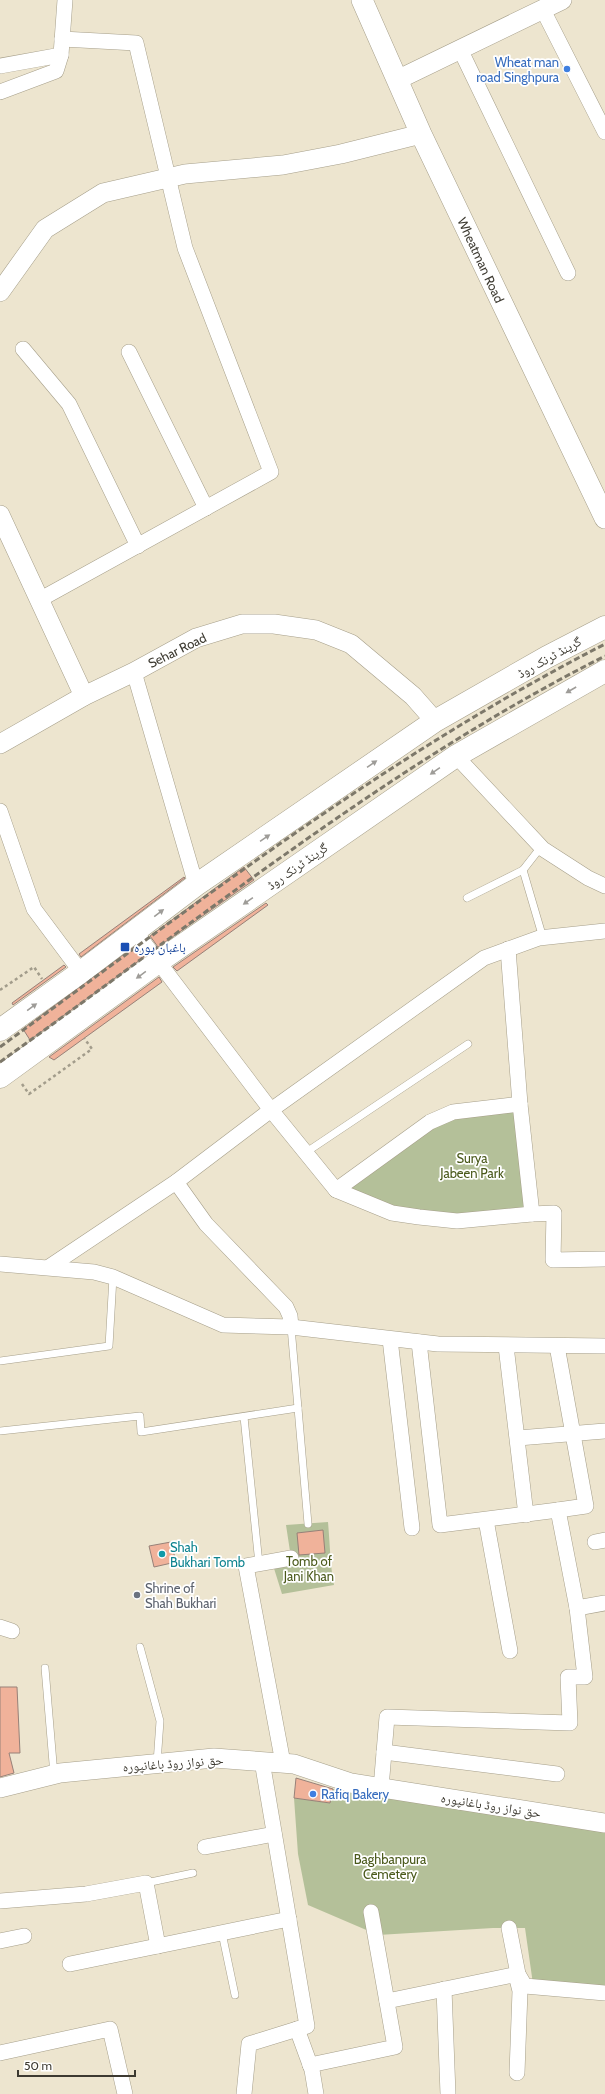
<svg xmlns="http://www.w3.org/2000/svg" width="605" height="2094" viewBox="0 0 605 2094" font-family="Cabin,'Noto Naskh Arabic',sans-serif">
  <rect width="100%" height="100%" fill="#ede5cf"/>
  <g fill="#b4c099">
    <polygon points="520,1104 532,1214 419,1217 336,1190 430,1122"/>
    <path d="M328 1522C330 1544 330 1565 334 1585L282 1594 272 1562 291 1558 286 1525Z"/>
    <polygon points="333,1789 605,1832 605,1989 533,1984 525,1928 493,1928 378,1935 308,1905 298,1854 294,1798 330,1803"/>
  </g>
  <g fill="#f0b29a" stroke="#978178">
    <polygon points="244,867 254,880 158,947 150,936"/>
    <polygon points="184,877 185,878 81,957 79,954"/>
    <polygon points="266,903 268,905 177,971 173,967"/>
    <polygon points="135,946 144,957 30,1040 23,1029"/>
    <polygon points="64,965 66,967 13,1005 12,1003"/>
    <polygon points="159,977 162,982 54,1060 49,1057"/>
    <polygon points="323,1530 325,1553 299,1555 297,1533"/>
    <polygon points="171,1542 176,1562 154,1567 149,1546"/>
    <polygon points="0,1687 17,1687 20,1753 9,1753 14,1773 0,1777"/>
    <polygon points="296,1778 333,1789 330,1803 294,1798"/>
  </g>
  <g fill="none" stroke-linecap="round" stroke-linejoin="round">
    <defs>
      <g id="service">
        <polyline points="541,847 523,870 543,938"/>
        <polyline points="467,898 523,870"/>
        <polyline points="305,1153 468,1044"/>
        <polyline points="291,1327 308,1524"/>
        <polyline points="0,1361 109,1346 113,1277"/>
        <polyline points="244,1417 259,1564"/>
        <polyline points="0,1431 140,1416 141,1432 298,1408"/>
        <polyline points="140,1647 160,1721 157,1763"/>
        <polyline points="45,1668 54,1775"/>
        <polyline points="146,1883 193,1873"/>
        <polyline points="222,1933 235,1995"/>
      </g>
      <g id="minor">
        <polyline points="543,10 605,132"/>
        <polyline points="460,49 568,273"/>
        <polyline points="0,66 61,55"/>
        <polyline points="0,92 56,71 61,55 65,0"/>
        <polyline points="23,349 69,404 138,546"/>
        <polyline points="129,352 206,508"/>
        <polyline points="39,600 271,472 185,248 136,43 62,39"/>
        <polyline points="134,672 196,885"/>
        <polyline points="456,756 543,849 588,878 605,886"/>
        <polyline points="0,811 34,909 81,972"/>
        <polyline points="135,931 271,1110 484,958 539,938 605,931"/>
        <polyline points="176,1182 206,1224 286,1307 290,1316 291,1327"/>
        <polyline points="336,1190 392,1213 419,1217 457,1221 532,1214 520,1104 508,949"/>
        <polyline points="532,1214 554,1213 553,1260 605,1259"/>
        <polyline points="0,1264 94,1272 113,1277 223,1325 291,1327 438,1344 605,1346"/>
        <polyline points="49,1267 176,1182 271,1110 336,1190 430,1122 453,1112 520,1104"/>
        <polyline points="390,1339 412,1528"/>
        <polyline points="419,1342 440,1525 558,1510"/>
        <polyline points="506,1346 526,1515"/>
        <polyline points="518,1438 605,1431"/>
        <polyline points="486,1520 510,1651"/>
        <polyline points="595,1542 605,1540"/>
        <polyline points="577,1608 605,1603"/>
        <polyline points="0,1627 12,1631"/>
        <polyline points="384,1752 557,1774"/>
        <polyline points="283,1763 246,1566 291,1558"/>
        <polyline points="381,1788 387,1717 570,1723 568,1677 585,1677 577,1608 558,1510 586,1506 557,1346"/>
        <polyline points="205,1847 274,1834"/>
        <polyline points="0,1901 86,1894 146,1883 158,1946"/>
        <polyline points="509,1928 518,1974 525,1986 605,1993"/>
        <polyline points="0,1941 24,1936"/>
        <polyline points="70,1964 289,1919"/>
        <polyline points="516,1975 520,1991 517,2073"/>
        <polyline points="444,1989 448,2094"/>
        <polyline points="387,2001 518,1974"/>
        <polyline points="297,2029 312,2070 316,2094"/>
        <polyline points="0,2053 110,2029 125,2094"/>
        <polyline points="310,2065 395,2047 371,1912"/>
        <polyline points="244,2094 249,2044 307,2026 262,1761"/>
      </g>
      <g id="tertiary">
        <polyline points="397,80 562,0"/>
        <polyline points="0,292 45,229 103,193 185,174 283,165 341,154 421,134"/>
        <polyline points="0,515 84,696"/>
        <polyline points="0,744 84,696 134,672 196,638 242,624 274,624 316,630 351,644 413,696 435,721"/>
        <polyline points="0,1788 60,1773 214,1758 294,1764 351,1783 605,1823"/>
      </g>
      <polyline id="secondary" points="362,0 421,134 605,518"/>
      <g id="primary">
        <polyline points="0,1030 81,972 196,885 435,721 547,657 605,627"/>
        <polyline points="0,1077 158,962 456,756 605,671"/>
      </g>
    </defs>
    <use href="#service" stroke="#a69f8a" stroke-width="8"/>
    <use href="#minor" stroke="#a69f8a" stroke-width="16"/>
    <use href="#tertiary" stroke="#a69f8a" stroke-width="20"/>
    <use href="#secondary" stroke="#a69f8a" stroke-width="22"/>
    <use href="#primary" stroke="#a69f8a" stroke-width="23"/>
    <g stroke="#a29c8b" stroke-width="2.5" stroke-dasharray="3 3" stroke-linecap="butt">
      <polyline points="0,990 34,967 42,979"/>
      <polyline points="22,1084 29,1094 92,1049 84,1038"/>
    </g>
    <use href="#service" stroke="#fff" stroke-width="7"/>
    <use href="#minor" stroke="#fff" stroke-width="15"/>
    <use href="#tertiary" stroke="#fff" stroke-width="19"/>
    <use href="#secondary" stroke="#fff" stroke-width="21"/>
    <use href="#primary" stroke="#fff" stroke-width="22"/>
    <g stroke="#7d786a" stroke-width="3" stroke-dasharray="6 3" stroke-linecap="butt">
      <path d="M0 1047C196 904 388 755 605 644"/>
      <path d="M0 1062C198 921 387 766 605 656"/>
    </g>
  </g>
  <defs><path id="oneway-solid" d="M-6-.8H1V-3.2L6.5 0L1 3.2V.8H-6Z"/></defs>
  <g fill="#9e9c98">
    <use href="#oneway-solid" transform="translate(571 690) rotate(150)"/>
    <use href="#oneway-solid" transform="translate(372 764) rotate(-34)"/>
    <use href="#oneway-solid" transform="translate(435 771) rotate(145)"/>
    <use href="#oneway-solid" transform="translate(265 838) rotate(-34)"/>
    <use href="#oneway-solid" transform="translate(248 901) rotate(145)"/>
    <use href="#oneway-solid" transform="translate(159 913) rotate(-37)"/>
    <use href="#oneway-solid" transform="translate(141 975) rotate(144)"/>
    <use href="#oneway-solid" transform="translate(32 1007) rotate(-36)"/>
  </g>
  <g fill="#3f7fe0" stroke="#fff" stroke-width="1.5">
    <circle cx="567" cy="69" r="4"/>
    <circle cx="313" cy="1794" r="4"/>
  </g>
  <rect fill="#1a4fb4" stroke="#fff" stroke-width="1.5" x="120" y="942" width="10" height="10" rx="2"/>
  <circle fill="#0f9aa8" stroke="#fff" stroke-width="1.5" cx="162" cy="1554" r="4"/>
  <circle fill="#6b7280" stroke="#fff" stroke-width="1.5" cx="137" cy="1595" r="4"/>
  <g text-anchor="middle" stroke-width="3.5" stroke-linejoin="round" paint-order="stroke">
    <g font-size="13" fill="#366cbe" stroke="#fff" text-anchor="end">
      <text x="559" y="67">Wheat man<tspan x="559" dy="15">road Singhpura</tspan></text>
      <text x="321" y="1799" text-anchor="start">Rafiq Bakery</text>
    </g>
    <g font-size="13" fill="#3d3a31" stroke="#fff">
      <text transform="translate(481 260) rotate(65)" y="5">Wheatman Road</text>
      <text transform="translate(177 650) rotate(-26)" y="5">Sehar Road</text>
      <text transform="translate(549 657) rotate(-29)" y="5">گرینڈ ٹرنک روڈ</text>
      <text transform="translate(297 866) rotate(-35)" y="5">گرینڈ ٹرنک روڈ</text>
      <text transform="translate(173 1763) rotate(-4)" y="5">حق نواز روڈ باغانپورہ</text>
      <text transform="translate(491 1805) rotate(9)" y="5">حق نواز روڈ باغانپورہ</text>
    </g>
    <g font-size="13" fill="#164399" stroke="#fff" text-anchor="start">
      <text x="134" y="952">باغبان پورہ</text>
    </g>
    <g font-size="13" fill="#4a591b" stroke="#fff">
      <text x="472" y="1163">Surya<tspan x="472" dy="15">Jabeen Park</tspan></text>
      <text x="309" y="1566">Tomb of<tspan x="309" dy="15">Jani Khan</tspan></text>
      <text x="390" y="1864">Baghbanpura<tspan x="390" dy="15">Cemetery</tspan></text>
    </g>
    <g font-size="13" fill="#0d838f" stroke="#fff" text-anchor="start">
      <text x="170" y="1552">Shah<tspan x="170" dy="15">Bukhari Tomb</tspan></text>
    </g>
    <g font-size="13" fill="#5b616d" stroke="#fff" text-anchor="start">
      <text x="145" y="1593">Shrine of<tspan x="145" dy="15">Shah Bukhari</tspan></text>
    </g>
  </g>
  <path d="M18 2070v6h117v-6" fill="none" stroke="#3d3a31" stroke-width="2"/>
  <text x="24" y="2070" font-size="12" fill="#3d3a31" stroke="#ffffff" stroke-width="3" paint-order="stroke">50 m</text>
</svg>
